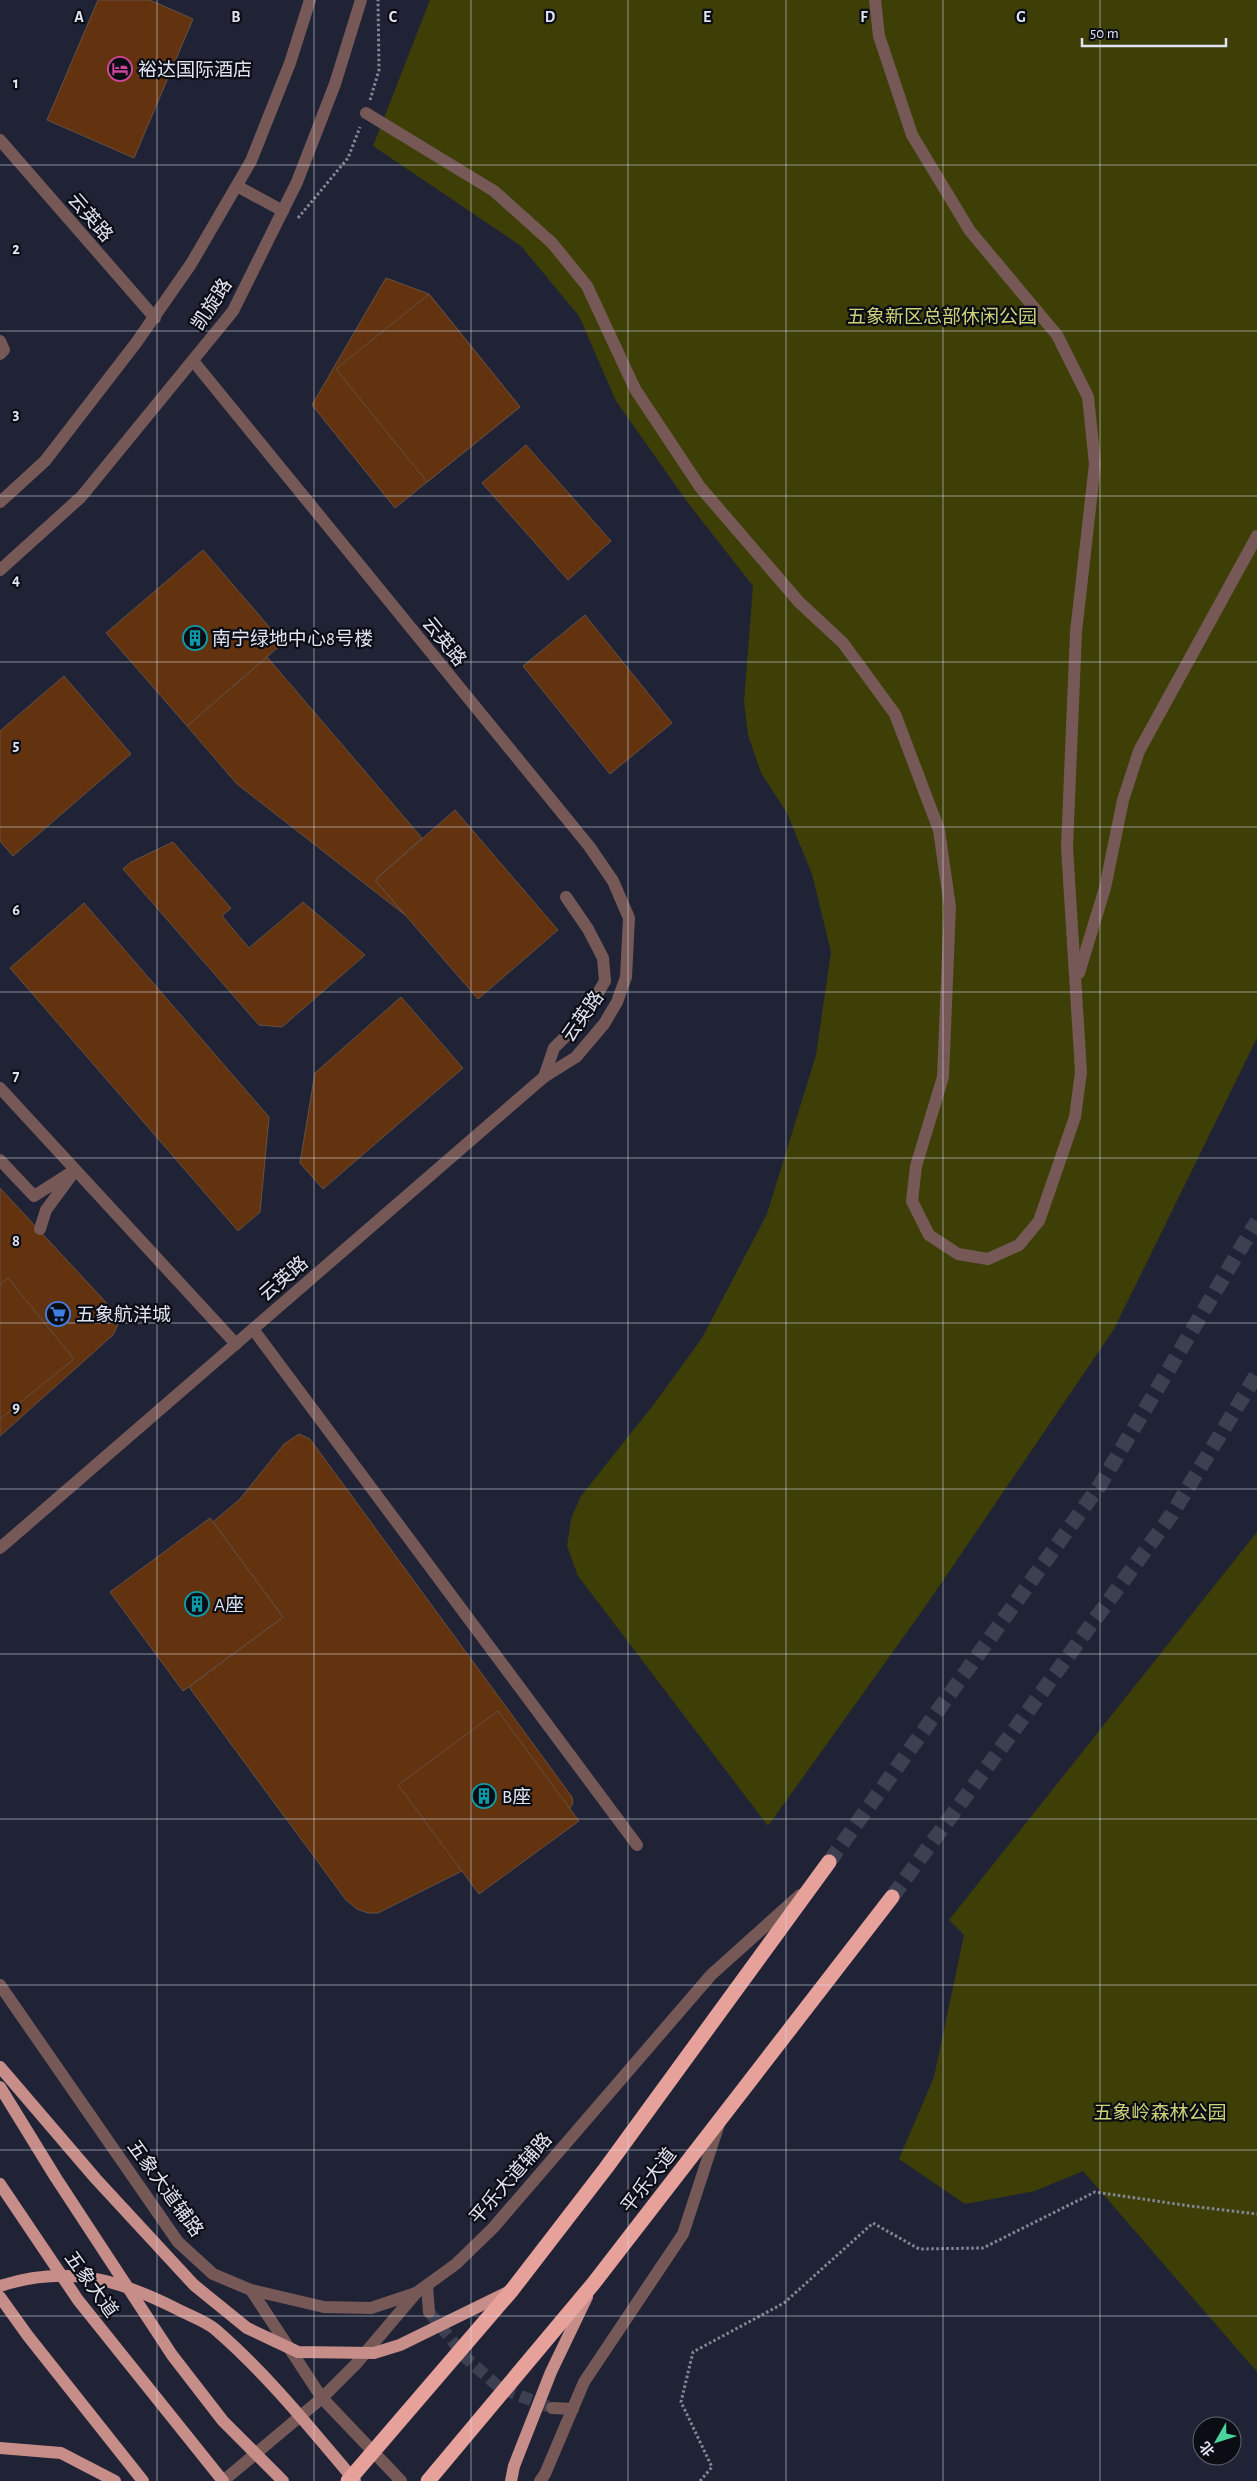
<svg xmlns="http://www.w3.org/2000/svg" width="1257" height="2481" viewBox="0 0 1257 2481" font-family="'Alegreya Sans','Noto Sans SC',sans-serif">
  <rect width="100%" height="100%" fill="#1f2335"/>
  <g fill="#3d3f07">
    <polygon points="430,0 1257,0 1257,1038 1114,1329 925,1607 768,1826 578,1576 567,1546 571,1519 581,1496 654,1404 702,1338 767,1214 816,1055 831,952 812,874 787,813 761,773 748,735 744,702 753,586 688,503 616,401 579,316 521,246 373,146"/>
    <polygon points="1257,1532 1257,2372 1083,2171 1035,2191 965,2204 899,2159 934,2077 964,1935 949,1920"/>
  </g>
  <g fill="#63320e" stroke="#655145">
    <polygon points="98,0 150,0 193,19 134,158 47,120"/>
    <polygon points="386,278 429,294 520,407 395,508 312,405"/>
    <polygon points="429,294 520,407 427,482 336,369"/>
    <polygon points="526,445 611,541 568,580 482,483"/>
    <polygon points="203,550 283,643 187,726 106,633"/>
    <polygon points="585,615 672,723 610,774 523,666"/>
    <polygon points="267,657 422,838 375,880 405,915 237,784 187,726"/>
    <polygon points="64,676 131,754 13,856 0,841 0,731"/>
    <polygon points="455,810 558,930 478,999 375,880"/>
    <polygon points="173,842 231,908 222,916 249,948 303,902 365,955 282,1027 259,1025 123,869 131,862"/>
    <polygon points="84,903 269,1117 260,1212 238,1231 10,968"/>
    <polygon points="401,997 463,1068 323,1189 300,1163 315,1073"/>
    <polygon points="0,1188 113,1310 119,1322 113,1335 0,1436"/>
    <polygon points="8,1278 74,1359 0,1419 0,1285"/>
    <polygon points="299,1434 310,1439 572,1797 573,1803 570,1808 462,1871 378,1913 368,1913 357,1909 346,1900 189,1687 283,1617 213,1522 240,1499 284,1444"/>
    <polygon points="210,1518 283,1617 183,1691 110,1592"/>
    <polygon points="498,1711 579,1821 479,1894 398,1785"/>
  </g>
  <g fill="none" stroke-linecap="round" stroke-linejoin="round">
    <polyline stroke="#3c4051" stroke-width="12" stroke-dasharray="12 6" stroke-linecap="butt" points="429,2312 467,2359 500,2388 549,2407"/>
    <g stroke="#3c4051" stroke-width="15" stroke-dasharray="15 8" stroke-linecap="butt">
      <polyline points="829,1862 1100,1485 1257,1221"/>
      <polyline points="892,1897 1172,1514 1257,1374"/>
    </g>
    <g stroke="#838796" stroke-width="3" stroke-dasharray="2.5 2.5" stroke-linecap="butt">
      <polyline points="370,100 379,70 378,0"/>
      <polyline points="298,218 348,158 360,127"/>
      <polyline points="700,2481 712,2467 681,2402 693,2352 784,2303 873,2223 919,2249 983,2248 1095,2192 1190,2206 1257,2214"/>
    </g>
    <g stroke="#765957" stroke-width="12">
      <polyline points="366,113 494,191 552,243 587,286 635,389 700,487 799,602 843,643 895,714 939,830 950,907 943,1077 916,1166 912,1201 929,1235 958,1254 988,1259 1019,1245 1039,1221 1075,1117 1081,1072 1067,847 1076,632 1095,464 1088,397 1057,335 970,231 912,135 879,36 875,0"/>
      <polyline points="0,140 155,318"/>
      <polyline points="237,186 283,211"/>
      <polyline points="0,341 4,350 0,354"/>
      <polyline points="0,502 45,461 136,343 191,264 251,161 290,63 310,0"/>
      <polyline points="0,570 81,497 233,311 297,182 335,84 361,0"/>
      <polyline points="1079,973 1105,888 1123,800 1139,751 1257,536"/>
      <polyline points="544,1077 554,1048 583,1019 605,981 603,958 588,929 566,897"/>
      <polyline points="0,1088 236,1344"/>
      <polyline points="0,1160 34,1196 75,1170"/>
      <polyline points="40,1229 46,1210 71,1176"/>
      <polyline points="253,1329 637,1845"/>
      <polyline points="0,1548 544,1077 576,1057 604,1024 617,1002 626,977 629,918 613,881 589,846 194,362"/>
      <polyline points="0,1985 178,2242 213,2274 251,2290 322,2398 401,2481"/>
      <polyline points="427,2286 429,2312"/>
      <polyline points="251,2290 324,2307 371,2308 416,2293"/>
      <polyline points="552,2408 573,2409"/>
      <polyline points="223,2481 322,2398 355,2365 416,2293 456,2264 493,2228 711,1975 800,1895"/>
      <polyline points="540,2481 545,2474 584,2382 683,2234 719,2124"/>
    </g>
    <g stroke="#c78d88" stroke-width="12">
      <polyline points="0,2067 96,2179 194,2285 247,2328 298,2352 374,2353 400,2345 510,2291"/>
      <polyline points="0,2087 56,2178 172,2355 223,2421 283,2481"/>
      <polyline points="0,2184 78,2300 223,2481"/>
      <path d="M0 2286C67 2264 118 2279 179 2310 190 2316 206 2321 216 2330 268 2375 311 2429 355 2481"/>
      <polyline points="0,2297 28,2336 143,2481"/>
      <polyline points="0,2448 61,2453 115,2481"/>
      <polyline points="511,2481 514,2466 551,2372 587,2297"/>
    </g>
    <g stroke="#e7a19b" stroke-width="15">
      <polyline points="348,2481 512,2290 606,2168 829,1862"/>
      <polyline points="428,2481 593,2284 892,1897"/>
    </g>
  </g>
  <path fill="none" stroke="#e0e4f0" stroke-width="1" stroke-opacity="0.55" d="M157 0V2481M314 0V2481M471 0V2481M628 0V2481M786 0V2481M943 0V2481M1100 0V2481M0 165H1257M0 331H1257M0 496H1257M0 662H1257M0 827H1257M0 992H1257M0 1158H1257M0 1323H1257M0 1489H1257M0 1654H1257M0 1819H1257M0 1985H1257M0 2150H1257M0 2316H1257"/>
  <defs>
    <symbol id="hotel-ring" viewBox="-11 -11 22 22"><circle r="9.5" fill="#0b0d15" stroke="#d1479c" stroke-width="1.5"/><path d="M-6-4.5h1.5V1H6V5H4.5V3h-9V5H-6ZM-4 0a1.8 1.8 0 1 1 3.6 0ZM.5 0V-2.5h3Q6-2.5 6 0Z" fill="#d1479c"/></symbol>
    <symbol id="building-ring" viewBox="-11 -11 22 22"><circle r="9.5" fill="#0b0d15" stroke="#0f9aa8" stroke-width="1.5"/><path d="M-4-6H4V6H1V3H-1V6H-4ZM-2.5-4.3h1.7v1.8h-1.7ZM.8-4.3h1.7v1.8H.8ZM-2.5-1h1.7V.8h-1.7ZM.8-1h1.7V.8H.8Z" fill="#0f9aa8"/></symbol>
    <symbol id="supermarket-ring" viewBox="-11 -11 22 22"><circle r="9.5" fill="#0b0d15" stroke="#3f7fe0" stroke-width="1.5"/><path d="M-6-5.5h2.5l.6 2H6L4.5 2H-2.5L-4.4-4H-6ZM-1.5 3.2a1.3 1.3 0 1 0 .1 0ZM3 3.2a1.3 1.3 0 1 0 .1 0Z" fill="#3f7fe0"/></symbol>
  </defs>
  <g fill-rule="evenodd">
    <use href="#hotel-ring" x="106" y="55" width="28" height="28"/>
    <use href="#building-ring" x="181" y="624" width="28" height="28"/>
    <use href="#supermarket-ring" x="44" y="1300" width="28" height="28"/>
    <use href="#building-ring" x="183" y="1590" width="28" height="28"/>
    <use href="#building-ring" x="470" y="1782" width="28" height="28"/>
  </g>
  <g text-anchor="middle" stroke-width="4.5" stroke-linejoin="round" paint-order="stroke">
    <g font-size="19" fill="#e0e4f0" stroke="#0b0d15" text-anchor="start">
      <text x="138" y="76">裕达国际酒店</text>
      <text x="212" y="645">南宁绿地中心8号楼</text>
      <text x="76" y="1321">五象航洋城</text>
      <text x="214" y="1611">A座</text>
      <text x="502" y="1803">B座</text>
    </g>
    <g font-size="19" fill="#e0e4f0" stroke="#0b0d15">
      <text transform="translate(91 217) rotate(49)" y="7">云英路</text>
      <text transform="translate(211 304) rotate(-57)" y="7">凯旋路</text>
      <text transform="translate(445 641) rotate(51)" y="7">云英路</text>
      <text transform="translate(582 1016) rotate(-55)" y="7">云英路</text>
      <text transform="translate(283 1278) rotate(-41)" y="7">云英路</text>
      <text transform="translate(510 2178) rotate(-49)" y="7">平乐大道辅路</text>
      <text transform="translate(648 2180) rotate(-52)" y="7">平乐大道</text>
      <text transform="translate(166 2188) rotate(54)" y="7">五象大道辅路</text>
      <text transform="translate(92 2284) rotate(54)" y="7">五象大道</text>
    </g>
    <g font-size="19" fill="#cdd278" stroke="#0b0d15">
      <text x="942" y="323">五象新区总部休闲公园</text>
      <text x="1160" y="2119">五象岭森林公园</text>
    </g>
  </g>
  <g font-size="16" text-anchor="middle" font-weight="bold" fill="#e0e4f0" stroke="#0b0d15" stroke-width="4.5" stroke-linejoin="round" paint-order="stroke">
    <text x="79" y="22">A</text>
    <text x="236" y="22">B</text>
    <text x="393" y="22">C</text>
    <text x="550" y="22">D</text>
    <text x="707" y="22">E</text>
    <text x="864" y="22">F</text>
    <text x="1021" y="22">G</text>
    <text x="16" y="88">1</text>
    <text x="16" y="254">2</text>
    <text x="16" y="419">3</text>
    <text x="16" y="585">4</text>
    <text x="16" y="750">5</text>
    <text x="16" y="915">6</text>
    <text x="16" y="1081">7</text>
    <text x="16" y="1246">8</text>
    <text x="16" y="1412">9</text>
  </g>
  <g transform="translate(1217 2441) rotate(231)"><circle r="24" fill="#0b0d15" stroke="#60636d"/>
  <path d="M0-4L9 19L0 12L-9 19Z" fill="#48d49d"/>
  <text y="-8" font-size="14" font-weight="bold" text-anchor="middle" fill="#e0e4f0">北</text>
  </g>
  <path d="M1082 38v8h144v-8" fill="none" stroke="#e0e4f0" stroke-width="2.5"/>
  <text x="1090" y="38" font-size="15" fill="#e0e4f0" stroke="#0b0d15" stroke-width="4" paint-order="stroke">50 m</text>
</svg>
